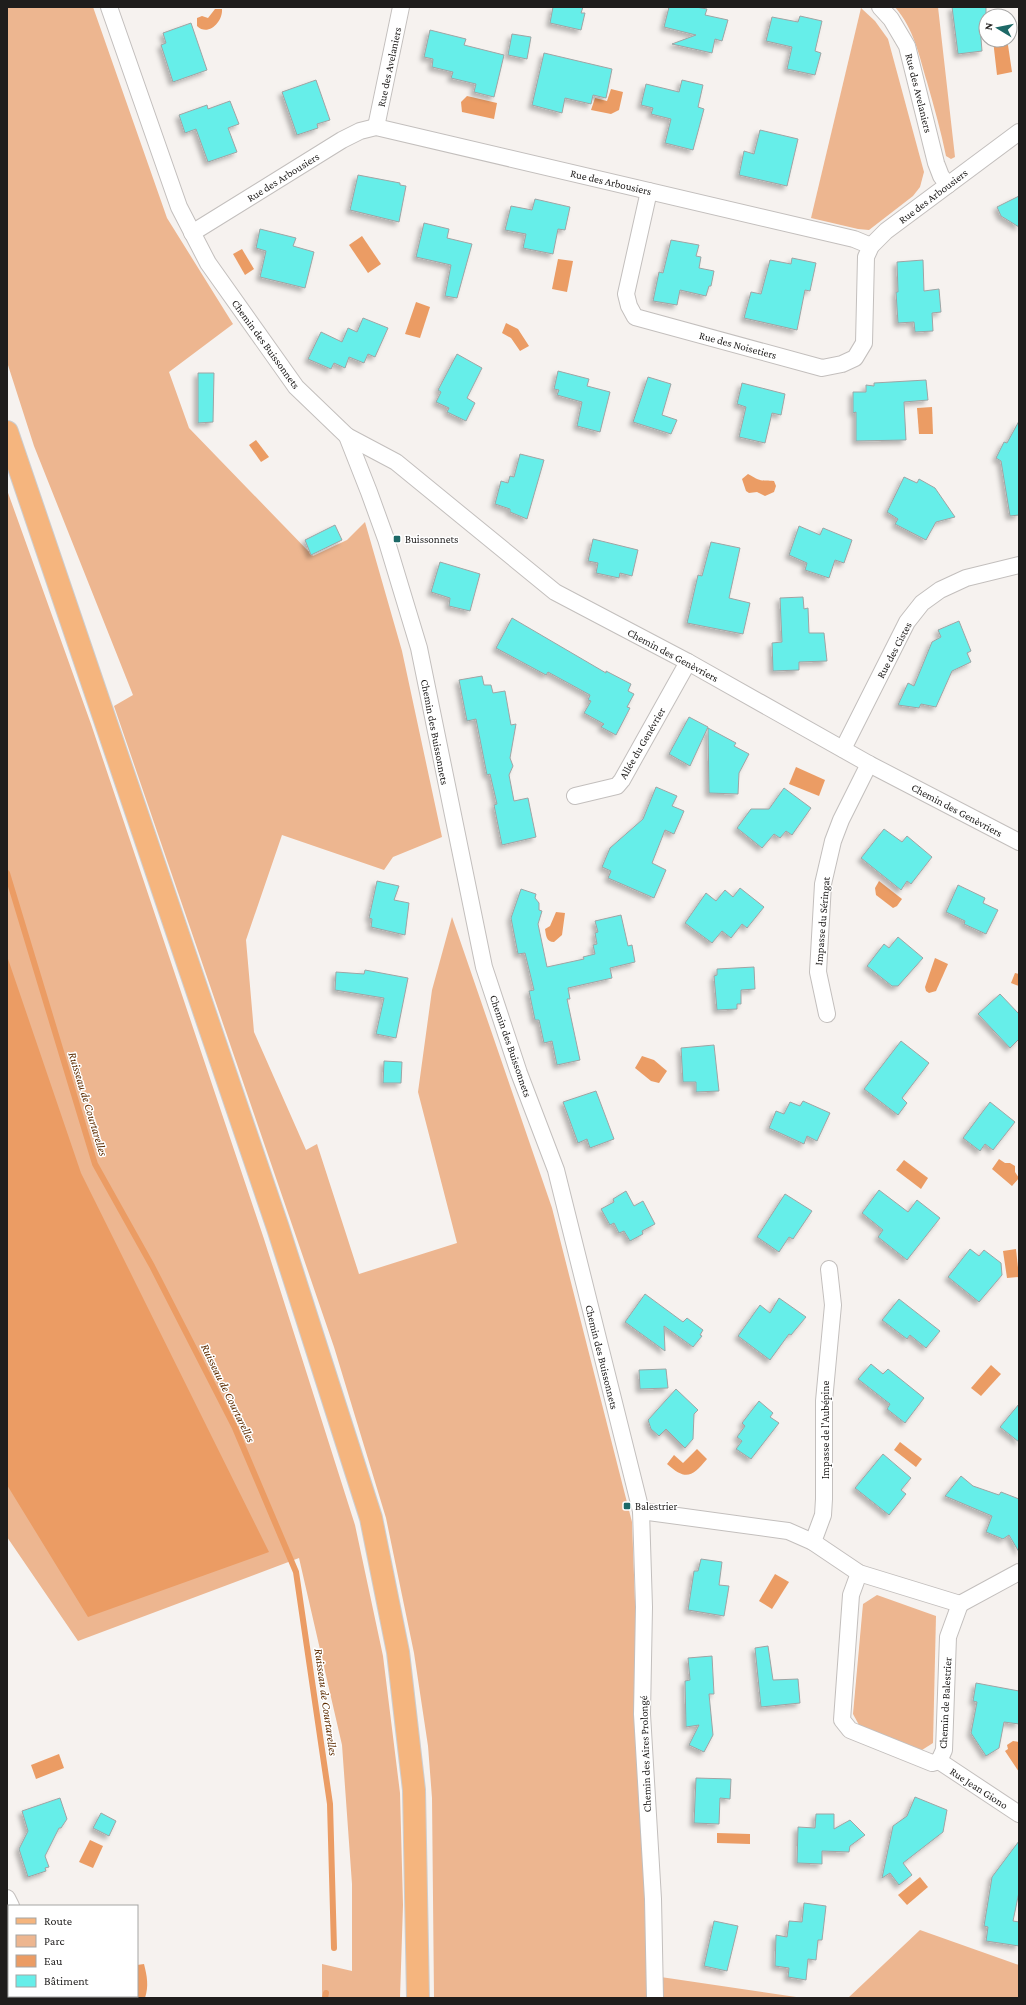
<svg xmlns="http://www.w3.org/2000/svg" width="1026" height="2005" viewBox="0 0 1026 2005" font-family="'Crimson Pro',serif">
  <defs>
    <filter id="shadow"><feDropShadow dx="-3.5" dy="3.5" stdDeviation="2" flood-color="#0004"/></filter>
  </defs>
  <rect width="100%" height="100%" fill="#f6f2ef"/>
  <g fill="#edb690">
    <polygon points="7,7 93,7 167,218 233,324 169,372 189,428 313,556 347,540 365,522 402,651 442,837 393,857 384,870 282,835 246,940 254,1032 306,1150 317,1144 359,1274 457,1243 418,1092 432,990 452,917 552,1208 632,1522 650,1998 434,1998 432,1798 428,1746 414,1653 386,1518 334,1347 114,706 133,695 34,446 7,362"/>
    <path d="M895 7H938L955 157 951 159 946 156C941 131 934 107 927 82 919 55 914 29 895 7Z"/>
    <polygon points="861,8 875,21 888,39 924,172 920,187 913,196 869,230 858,229 811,218"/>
    <polygon points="7,490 91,724 264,1239 355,1525 383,1656 400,1793 403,1905 400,1998 322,1998 322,1964 352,1971 352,1884 342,1745 299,1558 78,1641 7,1537"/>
    <polygon points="877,1595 936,1616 933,1743 922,1750 859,1725 853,1714 863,1604"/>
    <polygon points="920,1930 1019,1965 1019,1998 848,1998"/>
    <polygon points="654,1976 803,1998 655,1998"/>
  </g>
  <g fill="#eb9c64">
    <path d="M215 9H222C223 22 208 37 197 26V18L202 16 208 18Z"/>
    <polygon points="993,40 1000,40 1002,45 1008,45 1012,72 997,75"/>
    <polygon points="611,89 623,92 619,110 611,114 591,110 595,98 607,101"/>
    <polygon points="467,96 497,103 494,119 462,112 461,102"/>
    <polygon points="362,236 381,264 368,273 349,245"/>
    <polygon points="242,249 254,269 245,275 233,254"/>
    <polygon points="558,259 573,261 567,292 552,289"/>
    <polygon points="416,302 430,307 420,338 405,334"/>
    <polygon points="506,323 518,329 529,346 520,351 511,338 502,333"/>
    <polygon points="932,407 933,434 919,434 917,408"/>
    <polygon points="256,440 269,457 261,462 249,445"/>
    <path d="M748 474C762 482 759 480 774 481L776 486 774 492 765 496 757 492 749 493 746 491 742 479Z"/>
    <polygon points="796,767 825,780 819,796 789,784"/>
    <polygon points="879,881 902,899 897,906 893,908 876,895 875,888"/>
    <path d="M556 912 565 913 562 935 554 942C546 942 546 935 545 929L550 926Z"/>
    <polygon points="7,956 81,1173 269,1552 88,1617 7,1485"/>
    <polygon points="935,958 948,964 936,991 929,993 926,991 925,987"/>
    <polygon points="1015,973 1019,974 1019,986 1011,983"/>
    <polygon points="642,1056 654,1060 667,1071 659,1083 651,1081 635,1068"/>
    <polygon points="999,1159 1005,1163 1010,1163 1015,1166 1015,1172 1019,1178 1012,1186 992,1169"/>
    <polygon points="904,1160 928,1178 921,1189 896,1170"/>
    <polygon points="1016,1249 1019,1277 1007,1278 1003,1251"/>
    <polygon points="991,1365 1001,1374 981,1396 971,1388"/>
    <polygon points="900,1442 922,1459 916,1467 894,1450"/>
    <path d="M697 1449 707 1459C692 1477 686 1481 667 1464L674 1455 683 1463Z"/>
    <polygon points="775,1574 789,1582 772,1609 759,1601"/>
    <polygon points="1013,1741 1019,1742 1019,1772 1005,1751 1008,1749 1007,1745"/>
    <polygon points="59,1754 64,1768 36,1779 31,1765"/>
    <polygon points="717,1833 750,1834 750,1844 717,1843"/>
    <polygon points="90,1840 103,1846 93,1868 79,1862"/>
    <polygon points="920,1877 928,1887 907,1905 898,1895"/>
    <path d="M144 1964C147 1976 149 1986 145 1998H137L135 1996H137V1965Z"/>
  </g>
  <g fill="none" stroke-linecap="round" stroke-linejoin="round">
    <g stroke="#eb9c64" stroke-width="6">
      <polyline points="7,873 95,1164 152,1266 235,1428 296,1572 330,1804 334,1948"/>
      <polyline points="325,1998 326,1993"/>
    </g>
  </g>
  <g fill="#66eee9" stroke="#9fa4a4" filter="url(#shadow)">
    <polygon points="553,7 583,7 581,13 585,13 581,30 550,23"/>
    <polygon points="669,7 696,7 707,9 705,15 728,20 722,41 715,39 712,53 672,44 696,35 664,27"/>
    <polygon points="952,7 986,7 986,25 980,26 982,51 958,54"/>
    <polygon points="800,16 822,21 815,51 821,53 815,75 787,69 792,47 766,41 772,17 798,22"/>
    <polygon points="191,23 207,70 173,82 161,45 166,43 163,33"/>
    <polygon points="430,30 466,39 464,45 504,55 494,97 474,92 476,84 451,78 453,72 432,67 433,59 424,57"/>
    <polygon points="512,34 531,37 527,59 508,55"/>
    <polygon points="544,53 612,69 606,98 593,95 591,104 565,98 562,113 532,105"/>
    <polygon points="316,80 330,120 317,124 318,128 297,135 282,92"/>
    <polygon points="682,80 703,85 698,107 704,109 693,150 665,143 671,119 651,114 653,108 641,105 646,84 679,92"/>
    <polygon points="230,101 239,124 228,128 237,152 208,162 196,129 185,133 179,115 207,105 208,109"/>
    <polygon points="760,130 798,139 787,186 739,175 744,151 754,154"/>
    <polygon points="358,175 400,183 400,185 406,186 399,222 350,210"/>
    <polygon points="1019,196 1019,227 1001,216 997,207"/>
    <polygon points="535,199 570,207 565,230 558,229 553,254 523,248 526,234 505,230 511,206 532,210"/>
    <polygon points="424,223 449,229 447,238 472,244 457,298 445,296 451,265 416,257"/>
    <polygon points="260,229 296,238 293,246 314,252 305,288 260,277 266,251 256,248"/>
    <polygon points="671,240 699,245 696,256 701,257 699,268 714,271 711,286 709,286 706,296 680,290 677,305 653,301 659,272 663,273"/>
    <polygon points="792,258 816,263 810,291 805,290 797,330 744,318 751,292 761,294 770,260 791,264"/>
    <polygon points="923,260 924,291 939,289 941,312 932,313 933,331 915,332 914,322 898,323 896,292 898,292 897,262"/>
    <polygon points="363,318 388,328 375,357 368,354 364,363 349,357 345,368 334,363 331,369 308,359 321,332 342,342 348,328 357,332"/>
    <polygon points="457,354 482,368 467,398 475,403 466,421 447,412 449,408 436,402 441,392 438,390"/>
    <polygon points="558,371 589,379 587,386 610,392 600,432 577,426 582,402 557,395 559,390 554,389"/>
    <polygon points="198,373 214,373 213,422 198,423"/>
    <polygon points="648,377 671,384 662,415 677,420 671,434 633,422"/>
    <polygon points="926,380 928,400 904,402 906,440 856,441 856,412 853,413 853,392 866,392 866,385 874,386 874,383"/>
    <polygon points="742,383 785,394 781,415 772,413 765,443 739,437 746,407 737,404"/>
    <polygon points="1019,421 1019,515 1010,516 1001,461 996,458 1004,442 1007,443"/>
    <polygon points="520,454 544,460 527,519 510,512 510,509 495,504 501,481 508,483 510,476 514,477"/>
    <polygon points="904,477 917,483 919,479 935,488 955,517 936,522 926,540 895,524 898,519 887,512"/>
    <polygon points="335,525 342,540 311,555 305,540"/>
    <polygon points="799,526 820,535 823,528 852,540 844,563 835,560 829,578 805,570 807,563 789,555"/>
    <polygon points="593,539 638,550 632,576 620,573 619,578 596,573 598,563 588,561"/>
    <polygon points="711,542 740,548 729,598 750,603 743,634 687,623 698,575 702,576"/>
    <polygon points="440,562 480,574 470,611 449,606 450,598 431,592"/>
    <polygon points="803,597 804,609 808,608 809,633 824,633 827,661 799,662 799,670 773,671 772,643 782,642 780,598"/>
    <polygon points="512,618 606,673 606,671 631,684 628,691 634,694 627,707 630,708 616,735 601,727 604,724 584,713 591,701 588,700 590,695 548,672 546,675 496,648"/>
    <polygon points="959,621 971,651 967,653 971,662 952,671 936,707 921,704 919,708 898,705 908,683 914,686 932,642 941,637 938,630"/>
    <polygon points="482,676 484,685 491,685 493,693 505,691 511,725 516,724 510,758 513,766 509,775 514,801 528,798 536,837 502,845 494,805 497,804 490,774 487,775 476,719 467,721 459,680"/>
    <polygon points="689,717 708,727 690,766 669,754"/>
    <polygon points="708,728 736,743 734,746 749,754 739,773 738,794 709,793"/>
    <polygon points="656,787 677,796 672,806 684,811 674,834 665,830 652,863 666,870 654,898 608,878 611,871 602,867 610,848 643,819"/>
    <polygon points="784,788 811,808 792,835 786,831 780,838 774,834 762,848 737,828 751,809 769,809"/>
    <polygon points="884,829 902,842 907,836 932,857 911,884 907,881 901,890 861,858"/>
    <polygon points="377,881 399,886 394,900 409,903 405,935 371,927 372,919 369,918"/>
    <polygon points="958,885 985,898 983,903 998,910 986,934 964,924 965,921 946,912"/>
    <polygon points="740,888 764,907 747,928 742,924 731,938 722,931 712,943 685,923 706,893 716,901 725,890 733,897"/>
    <polygon points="521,889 536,894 535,898 539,903 539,910 542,911 538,924 547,967 584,959 583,957 595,954 593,945 597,944 595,933 598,932 595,921 621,915 628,946 632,945 635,962 610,968 612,978 568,988 570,999 567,999 580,1060 557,1065 552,1041 544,1043 539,1020 535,1020 529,991 534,990 525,953 518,954 511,918"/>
    <polygon points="898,937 923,958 898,986 892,986 867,966 884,944 889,948"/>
    <polygon points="754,967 755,989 741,990 741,1004 737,1004 737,1009 717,1010 714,976 717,975 717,969"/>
    <polygon points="365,970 408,978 396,1038 376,1034 384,998 335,990 336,972 364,974"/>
    <polygon points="1000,994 1019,1014 1019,1039 1010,1048 978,1014"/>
    <polygon points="901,1041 929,1063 902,1098 907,1103 898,1115 864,1089"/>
    <polygon points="714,1045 719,1091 696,1092 696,1082 683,1082 681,1048"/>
    <polygon points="384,1061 402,1062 401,1083 383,1083"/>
    <polygon points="596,1091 614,1139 590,1148 587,1139 578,1143 563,1102"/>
    <polygon points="803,1101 830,1113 817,1141 807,1136 804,1144 769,1128 776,1111 784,1114 790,1102 800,1106"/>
    <polygon points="990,1102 1015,1122 993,1150 985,1144 980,1151 963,1138"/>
    <polygon points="879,1190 908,1212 917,1200 940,1218 907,1260 878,1237 883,1230 862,1213"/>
    <polygon points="626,1191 634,1206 643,1201 655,1224 642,1231 643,1234 630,1241 624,1231 619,1233 614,1223 610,1225 601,1209 614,1202 613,1199"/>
    <polygon points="785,1194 812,1211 793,1239 789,1237 779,1252 757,1237"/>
    <polygon points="970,1249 979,1256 984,1250 1001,1263 1002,1275 979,1302 948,1277"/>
    <polygon points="645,1294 683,1322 687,1318 703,1330 700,1335 702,1336 693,1347 664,1326 665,1351 625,1322"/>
    <polygon points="779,1298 806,1317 791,1335 789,1334 770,1360 738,1336 760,1305 770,1313"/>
    <polygon points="899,1299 940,1331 926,1348 910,1335 907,1339 882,1320"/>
    <polygon points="871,1364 883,1374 888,1369 924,1398 905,1423 887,1409 890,1404 858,1379"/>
    <polygon points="666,1369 668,1388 640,1389 639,1370"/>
    <polygon points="676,1389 698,1410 694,1414 693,1439 685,1448 666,1429 659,1436 651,1429 648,1420"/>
    <polygon points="759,1401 773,1413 770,1417 779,1423 751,1459 736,1449 742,1441 737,1437 745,1426 742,1423"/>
    <polygon points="1019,1404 1019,1442 1000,1427"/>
    <polygon points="883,1454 911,1478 901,1490 906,1494 889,1515 855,1488"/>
    <polygon points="961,1476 973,1486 999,1495 1001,1492 1019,1499 1019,1552 1009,1535 1003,1539 986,1532 992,1516 945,1496"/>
    <polygon points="701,1559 722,1562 719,1585 729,1586 724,1616 688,1610 694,1571 698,1571"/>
    <polygon points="768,1646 773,1680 798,1679 800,1703 761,1707 755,1648"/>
    <polygon points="712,1656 714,1694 709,1694 713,1735 704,1752 689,1745 699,1725 686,1727 685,1681 690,1680 688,1658"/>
    <polygon points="976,1683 1019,1691 1019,1724 1004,1722 999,1748 986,1756 971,1733 977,1702 973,1701"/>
    <polygon points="696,1778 731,1779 730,1799 720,1798 719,1824 694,1823"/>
    <polygon points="915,1797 947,1810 943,1832 903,1863 912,1875 899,1885 890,1873 882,1878 893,1826 907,1816"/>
    <polygon points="60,1798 67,1819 61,1828 59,1828 45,1856 49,1867 45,1868 46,1871 28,1877 19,1849 28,1831 22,1811"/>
    <polygon points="101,1813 116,1821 109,1836 93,1828"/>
    <polygon points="816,1814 834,1814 834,1829 850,1820 865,1835 850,1846 849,1852 822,1851 822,1864 797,1863 798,1827 815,1828"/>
    <polygon points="1019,1841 1019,1892 1013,1921 1019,1922 1019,1946 986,1941 988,1927 984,1926 992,1877"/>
    <polygon points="804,1903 826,1906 822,1940 818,1940 816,1960 808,1959 806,1980 788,1977 789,1968 775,1966 776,1935 787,1937 789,1921 802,1922"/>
    <polygon points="714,1921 738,1926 727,1971 704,1966"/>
  </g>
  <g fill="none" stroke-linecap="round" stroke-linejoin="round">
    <defs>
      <g id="street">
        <polyline points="109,7 179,207 208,263 296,387 347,436 369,492 386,539 419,648 484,967 519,1073 556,1170 641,1511 644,1607 642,1714 653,1899 655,1998"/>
        <polyline points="880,7 891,19 907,46 936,163 941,176 948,185"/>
        <polyline points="376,127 401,7"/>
        <polyline points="649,191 626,294 629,306 635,317 822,368 842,364 855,358 864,343 866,257 871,246 886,231 1019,132"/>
        <polyline points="192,233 342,140 360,131 376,127 854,239 871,246"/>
        <polyline points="347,436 396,462 555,592 688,662 869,764 1019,842"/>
        <polyline points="843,749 907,622 922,603 940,590 966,578 1019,565"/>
        <polyline points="575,796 617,786 622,780 688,662"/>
        <polyline points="827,1014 818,972 823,884 833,841 841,820 869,764"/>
        <polyline points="641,1511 788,1531 813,1542 859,1573 960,1604 1019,1572"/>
        <polyline points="813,1542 823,1515 824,1499 824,1401 833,1305 829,1269"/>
        <polyline points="859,1573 851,1595 842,1720 850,1730 932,1763 939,1761"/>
        <polyline points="939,1761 944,1750 948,1637 960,1604"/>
        <polyline points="939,1761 1019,1814"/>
        <polyline points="7,1898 11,1906"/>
        <polyline points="53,1996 54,1998"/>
      </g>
      <polyline id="primary" points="7,432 278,1228 371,1518 398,1652 414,1790 418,1998"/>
    </defs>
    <use href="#street" stroke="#c3bfbd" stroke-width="18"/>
    <use href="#primary" stroke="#cecdcd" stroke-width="24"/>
    <use href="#street" stroke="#fff" stroke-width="16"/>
    <use href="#primary" stroke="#f5b57e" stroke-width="22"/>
  </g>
  <g fill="#1d6967" stroke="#fff" stroke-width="1.5">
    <rect x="393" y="535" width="8" height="8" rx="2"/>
    <rect x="623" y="1502" width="8" height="8" rx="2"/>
  </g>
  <g text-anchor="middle" stroke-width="3" stroke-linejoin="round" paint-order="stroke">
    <g font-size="11" fill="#1f1d1c" stroke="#fff">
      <text transform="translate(389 67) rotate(-78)" y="4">Rue des Avelaniers</text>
      <text transform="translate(919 93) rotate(76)" y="4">Rue des Avelaniers</text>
      <text transform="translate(283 177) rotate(-32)" y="4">Rue des Arbousiers</text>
      <text transform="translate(611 182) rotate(13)" y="4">Rue des Arbousiers</text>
      <text transform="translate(933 196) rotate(-37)" y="4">Rue des Arbousiers</text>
      <text transform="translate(266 344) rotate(54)" y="4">Chemin des Buissonnets</text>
      <text transform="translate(738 345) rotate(15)" y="4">Rue des Noisetiers</text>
      <text transform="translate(894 650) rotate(-62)" y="4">Rue des Cistes</text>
      <text transform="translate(673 655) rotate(28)" y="4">Chemin des Genèvriers</text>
      <text transform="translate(435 732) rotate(79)" y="4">Chemin des Buissonnets</text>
      <text transform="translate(642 743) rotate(-60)" y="4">Allée du Genévrier</text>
      <text transform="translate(957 810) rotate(28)" y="4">Chemin des Genèvriers</text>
      <text transform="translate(822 921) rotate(-85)" y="4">Impasse du Séringat</text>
      <text transform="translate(511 1046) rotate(71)" y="4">Chemin des Buissonnets</text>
      <text transform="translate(602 1357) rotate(76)" y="4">Chemin des Buissonnets</text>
      <text transform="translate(825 1430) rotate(-90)" y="4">Impasse de l'Aubépine</text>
      <text transform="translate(945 1703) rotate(-87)" y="4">Chemin de Balestrier</text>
      <text transform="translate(645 1754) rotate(-92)" y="4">Chemin des Aires Prolongé</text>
      <text transform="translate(979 1788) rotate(33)" y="4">Rue Jean Giono</text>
    </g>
    <g font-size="11" fill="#1f1d1c" stroke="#fff" text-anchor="start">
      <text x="405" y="543">Buissonnets</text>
      <text x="635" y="1510">Balestrier</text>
    </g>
    <g font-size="12" font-style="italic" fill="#5d2c00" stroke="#fff">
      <text transform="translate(88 1104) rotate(73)" y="4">Ruisseau de Courtarelles</text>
      <text transform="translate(228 1393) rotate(64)" y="4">Ruisseau de Courtarelles</text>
      <text transform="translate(326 1702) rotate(82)" y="4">Ruisseau de Courtarelles</text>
    </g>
  </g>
  <rect width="1026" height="2005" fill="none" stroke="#1f1d1c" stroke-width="16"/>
  <rect x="8" y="1905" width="130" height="92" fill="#ffffff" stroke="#a5a5a4"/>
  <rect x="16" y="1918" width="20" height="6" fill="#f5b57e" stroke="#a5a5a4"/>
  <text x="44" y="1925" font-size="12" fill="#1f1d1c">Route</text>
  <rect x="16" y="1935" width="20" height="12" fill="#edb690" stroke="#a5a5a4"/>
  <text x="44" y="1945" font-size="12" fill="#1f1d1c">Parc</text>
  <rect x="16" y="1955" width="20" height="12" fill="#eb9c64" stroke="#a5a5a4"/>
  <text x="44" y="1965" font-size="12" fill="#1f1d1c">Eau</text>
  <rect x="16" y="1975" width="20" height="12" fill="#66eee9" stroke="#a5a5a4"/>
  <text x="44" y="1985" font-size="12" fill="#1f1d1c">Bâtiment</text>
  <g transform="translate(998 28) rotate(280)"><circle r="19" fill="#ffffff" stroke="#a5a5a4"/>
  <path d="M0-3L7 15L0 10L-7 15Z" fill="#1d6967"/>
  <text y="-6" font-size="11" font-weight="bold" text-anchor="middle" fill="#1f1d1c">N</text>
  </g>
</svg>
